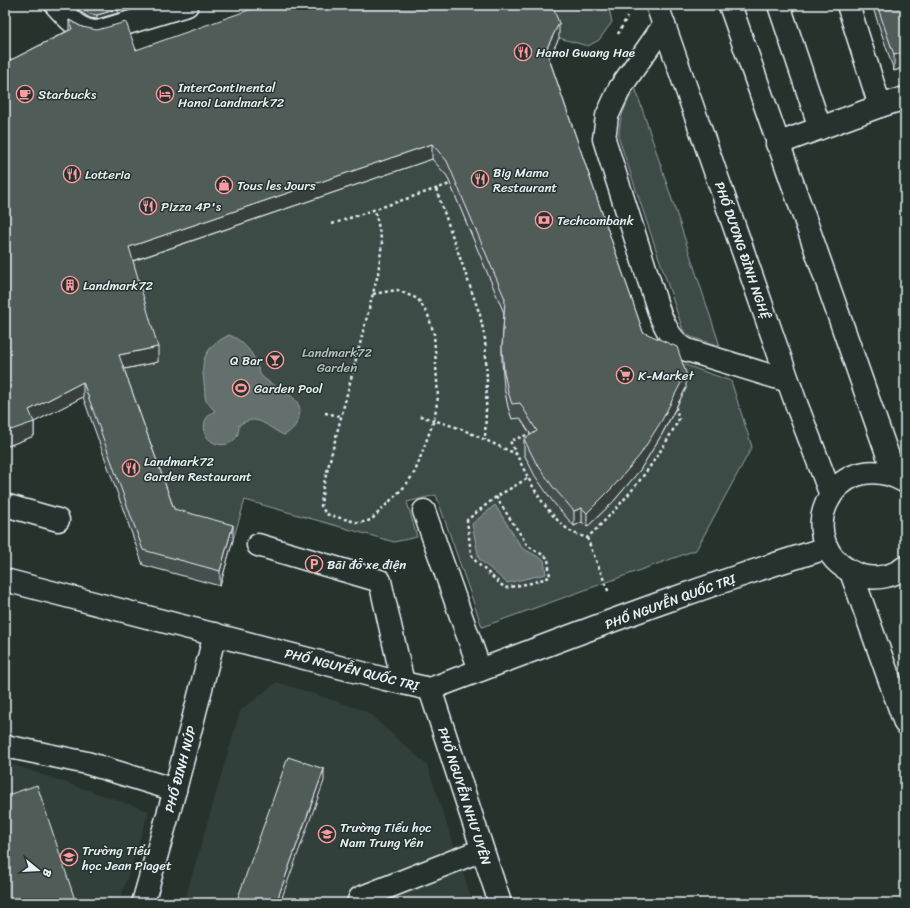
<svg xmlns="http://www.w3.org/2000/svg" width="910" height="908" viewBox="0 0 910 908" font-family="Sriracha,sans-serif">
  <rect width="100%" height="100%" fill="#26332d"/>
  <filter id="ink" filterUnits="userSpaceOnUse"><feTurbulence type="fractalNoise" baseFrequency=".025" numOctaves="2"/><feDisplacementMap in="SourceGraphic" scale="8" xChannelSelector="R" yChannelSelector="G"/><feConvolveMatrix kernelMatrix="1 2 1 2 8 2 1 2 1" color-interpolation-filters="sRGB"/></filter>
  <g filter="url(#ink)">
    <g fill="#333f3a">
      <polygon points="277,682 366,711 427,765 473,903 184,903 240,711"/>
      <polygon points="5,762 149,811 119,903 5,903"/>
    </g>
    <g fill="#3e4b47" stroke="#939ea0">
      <path d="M73 5H148L101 21C90 21 79 15 73 5Z"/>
      <polygon points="548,5 608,5 612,22 599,40 588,46 559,38"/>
      <path d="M635 87 720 346 691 337 683 330 619 139C618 119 626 104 635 87Z"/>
      <path d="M432 159 447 176 511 329 504 387 508 407 512 419 526 416H558L524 454C538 481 554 503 574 526L582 522 587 527C631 484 660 444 686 388L677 362 731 381 752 447 696 550 482 627 436 495 407 502 417 537 394 542 245 500 233 540 174 524 121 370 158 362 129 262Z"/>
    </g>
    <g fill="#636f6d" stroke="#98a3a5">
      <path d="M229 335C239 338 250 349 255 360 257 364 258 370 260 374 271 389 306 394 299 417 296 426 292 431 284 435 267 428 259 412 239 425 240 446 217 451 206 436 202 424 205 416 215 411L206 401C204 394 205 388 204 382 200 358 206 347 229 335Z"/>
      <polygon points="495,505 522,548 544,560 546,574 507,583 479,559 472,524"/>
    </g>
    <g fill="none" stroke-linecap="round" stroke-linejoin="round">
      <defs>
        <g id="minor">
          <path d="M56 5C69 19 79 32 98 32L187 5"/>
          <polyline points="779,5 820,128"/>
          <polyline points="848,5 880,106 905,98"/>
          <path d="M664 25 620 88 607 116 604 139 660 315C667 330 672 342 687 350L788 381"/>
          <polyline points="777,144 880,106"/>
          <polyline points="5,505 58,520"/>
          <polyline points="424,511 480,670"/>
          <polyline points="258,545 380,581 403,683"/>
          <path d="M5 580 385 679 430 689C561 640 693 588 827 548"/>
          <polyline points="430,689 500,903"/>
          <polyline points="5,746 87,763 175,790"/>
          <polyline points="143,903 175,790 215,634"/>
          <polyline points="358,903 360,898 482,850"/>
        </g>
        <g id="major">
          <polyline points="657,5 797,406 831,495"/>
          <polyline points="730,5 895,476"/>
          <path d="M904 481C831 441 784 550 862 576 876 580 894 576 905 567"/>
          <polyline points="851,572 905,723"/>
        </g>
      </defs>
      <use href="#minor" stroke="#e8f1f8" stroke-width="25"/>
      <use href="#major" stroke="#e8f1f8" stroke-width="25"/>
      <g stroke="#e8f1f8" stroke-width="2.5" stroke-dasharray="3 3" stroke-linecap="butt">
        <polyline points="618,34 627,17"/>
        <polyline points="436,189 480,315 485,339 487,379 485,440"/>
        <polyline points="332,224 450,184"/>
        <polyline points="373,294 397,290 418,299 428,315 434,334 438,397 434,420 415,472 405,486 371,520 359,523 326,514 321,506 323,487 378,274 382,243 375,210"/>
        <polyline points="325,413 341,416"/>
        <polyline points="420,416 459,428 516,454"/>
        <path d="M532 433 510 441C526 473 540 509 570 531 575 534 582 536 587 538 626 501 654 466 679 419L676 408"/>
        <polyline points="496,497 528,546 548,558 550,577 531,583 505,588 477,563 471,554 467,520 496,497 528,478"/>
        <polyline points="587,538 609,593"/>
      </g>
      <use href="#minor" stroke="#26332d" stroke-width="22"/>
      <use href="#major" stroke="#26332d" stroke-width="22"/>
    </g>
    <g fill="#454f4d" stroke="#e8f1f8">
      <polygon points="73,5 117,5 118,13 97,19 90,18 78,10"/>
      <polygon points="872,5 905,5 905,67 894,71"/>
      <polygon points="69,20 82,27 136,50 559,38 549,58 643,332 686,388 662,434 640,470 613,502 587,527 582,522 574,526 553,502 535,476 524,454 524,439 531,435 520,418 512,419 508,407 504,387 502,363 502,348 504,313 447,176 432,159 133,261 158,362 124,369 174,509 233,540 220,586 143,565 83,397 34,422 34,436 5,447 5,62 15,58 69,30"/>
    </g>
    <g fill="#38403e" stroke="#e8f1f8">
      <polygon points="118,9 118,13 97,19 97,15"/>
      <polygon points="559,23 559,38 546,64 546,50"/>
      <polygon points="905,52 905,67 894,71 894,55"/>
      <polygon points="432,144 432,159 129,262 129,247"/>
      <polygon points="158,347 158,362 119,370 119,355"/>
      <polygon points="686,373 686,388 662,434 640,470 613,502 587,527 587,513"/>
      <polygon points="83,382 83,397 34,422 34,436 5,447 5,432 29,410"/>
      <polygon points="582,508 582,522 574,526 574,511"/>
      <polygon points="233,525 233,540 220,586 220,571"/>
      <polygon points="324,769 324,781 280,903 276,903"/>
    </g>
    <g fill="#505c59" stroke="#e8f1f8">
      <polygon points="77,5 117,5 118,9 97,15 90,14"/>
      <polygon points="263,5 552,5 559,23 546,50 643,332 677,347 686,373 662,420 640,455 613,487 587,513 582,508 574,511 553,487 535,461 524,439 537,431 520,403 512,404 508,392 504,372 502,348 505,299 447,161 432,144 129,247 158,347 119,355 174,509 233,525 220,571 143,550 83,382 29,410 34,422 5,432 5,62 15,58 72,29 69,20 82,27 97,30 126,22 136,50"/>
      <polygon points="877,5 905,5 905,52 894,55"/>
      <polygon points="288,757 324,769 276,903 236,903"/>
      <polygon points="37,785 76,903 5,903 5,796"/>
    </g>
  </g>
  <defs>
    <symbol id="restaurant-ring" viewBox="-11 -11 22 22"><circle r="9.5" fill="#26332d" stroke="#ff9aa2" stroke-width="1.5"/><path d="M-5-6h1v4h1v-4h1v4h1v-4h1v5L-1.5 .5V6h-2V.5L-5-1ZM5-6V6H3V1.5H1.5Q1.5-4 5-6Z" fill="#ff9aa2"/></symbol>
    <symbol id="cafe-ring" viewBox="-11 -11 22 22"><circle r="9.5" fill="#26332d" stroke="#ff9aa2" stroke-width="1.5"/><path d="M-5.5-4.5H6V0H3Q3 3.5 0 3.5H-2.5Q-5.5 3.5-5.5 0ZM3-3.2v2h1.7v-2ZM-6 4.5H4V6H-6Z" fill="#ff9aa2"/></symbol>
    <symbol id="hotel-ring" viewBox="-11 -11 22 22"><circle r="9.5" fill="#26332d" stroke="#ff9aa2" stroke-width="1.5"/><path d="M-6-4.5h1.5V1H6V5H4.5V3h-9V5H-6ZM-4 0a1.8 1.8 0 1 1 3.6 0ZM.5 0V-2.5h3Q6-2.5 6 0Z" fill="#ff9aa2"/></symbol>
    <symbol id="shop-ring" viewBox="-11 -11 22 22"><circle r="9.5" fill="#26332d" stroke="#ff9aa2" stroke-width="1.5"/><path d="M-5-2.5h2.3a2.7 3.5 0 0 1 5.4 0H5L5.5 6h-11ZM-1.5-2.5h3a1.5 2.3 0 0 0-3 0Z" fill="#ff9aa2"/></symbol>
    <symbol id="bank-ring" viewBox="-11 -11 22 22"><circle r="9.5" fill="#26332d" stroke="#ff9aa2" stroke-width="1.5"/><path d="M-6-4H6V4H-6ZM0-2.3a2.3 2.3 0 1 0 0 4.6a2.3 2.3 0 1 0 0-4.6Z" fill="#ff9aa2"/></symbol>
    <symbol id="building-ring" viewBox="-11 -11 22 22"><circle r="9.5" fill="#26332d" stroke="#ff9aa2" stroke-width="1.5"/><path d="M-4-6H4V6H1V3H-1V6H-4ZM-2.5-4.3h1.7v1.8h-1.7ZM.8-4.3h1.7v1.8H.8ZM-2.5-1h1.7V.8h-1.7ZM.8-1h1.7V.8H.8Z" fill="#ff9aa2"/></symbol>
    <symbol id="bar-ring" viewBox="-11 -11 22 22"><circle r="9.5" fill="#26332d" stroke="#ff9aa2" stroke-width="1.5"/><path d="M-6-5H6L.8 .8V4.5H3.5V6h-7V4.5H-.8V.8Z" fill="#ff9aa2"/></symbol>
    <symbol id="supermarket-ring" viewBox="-11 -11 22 22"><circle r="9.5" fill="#26332d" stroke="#ff9aa2" stroke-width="1.5"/><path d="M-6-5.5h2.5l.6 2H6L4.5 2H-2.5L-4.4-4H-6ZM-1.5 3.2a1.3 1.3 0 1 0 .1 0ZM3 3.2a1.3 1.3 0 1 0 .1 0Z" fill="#ff9aa2"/></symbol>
    <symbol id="stadium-ring" viewBox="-11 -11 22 22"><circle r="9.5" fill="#26332d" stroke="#ff9aa2" stroke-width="1.5"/><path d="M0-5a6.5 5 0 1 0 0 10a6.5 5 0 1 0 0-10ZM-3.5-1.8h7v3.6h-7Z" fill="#ff9aa2"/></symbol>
    <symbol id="parking-ring" viewBox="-11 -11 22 22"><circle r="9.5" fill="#26332d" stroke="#ff9aa2" stroke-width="1.5"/><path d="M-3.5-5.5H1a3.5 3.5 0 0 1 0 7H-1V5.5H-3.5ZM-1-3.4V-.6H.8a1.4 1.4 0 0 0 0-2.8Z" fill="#ff9aa2"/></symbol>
    <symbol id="school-ring" viewBox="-11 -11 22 22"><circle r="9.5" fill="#26332d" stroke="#ff9aa2" stroke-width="1.5"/><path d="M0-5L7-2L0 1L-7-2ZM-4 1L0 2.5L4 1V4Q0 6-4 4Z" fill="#ff9aa2"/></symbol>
  </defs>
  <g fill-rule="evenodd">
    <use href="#restaurant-ring" x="513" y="42" width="20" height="20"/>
    <use href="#cafe-ring" x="15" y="84" width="20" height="20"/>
    <use href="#hotel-ring" x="155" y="84" width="20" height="20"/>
    <use href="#restaurant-ring" x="62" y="164" width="20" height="20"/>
    <use href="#restaurant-ring" x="470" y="169" width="20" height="20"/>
    <use href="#shop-ring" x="214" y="175" width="20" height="20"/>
    <use href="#restaurant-ring" x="138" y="196" width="20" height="20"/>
    <use href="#bank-ring" x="534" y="210" width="20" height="20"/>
    <use href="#building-ring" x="60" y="275" width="20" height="20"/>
    <use href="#bar-ring" x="265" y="350" width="20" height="20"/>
    <use href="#supermarket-ring" x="615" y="365" width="20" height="20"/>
    <use href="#stadium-ring" x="231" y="378" width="20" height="20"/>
    <use href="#restaurant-ring" x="121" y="458" width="20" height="20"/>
    <use href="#parking-ring" x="304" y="554" width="20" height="20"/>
    <use href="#school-ring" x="317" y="824" width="20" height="20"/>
    <use href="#school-ring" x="59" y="847" width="20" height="20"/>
  </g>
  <g text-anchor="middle" stroke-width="3" stroke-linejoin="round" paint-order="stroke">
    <g font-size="13" fill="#e8f1f8" stroke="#26332d" text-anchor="start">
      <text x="536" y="57">Hanoi Gwang Hae</text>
      <text x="178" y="92">InterContinental<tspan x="178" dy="15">Hanoi Landmark72</tspan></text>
      <text x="38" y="99">Starbucks</text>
      <text x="493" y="177">Big Mama<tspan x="493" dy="15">Restaurant</tspan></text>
      <text x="85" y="179">Lotteria</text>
      <text x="237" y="190">Tous les Jours</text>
      <text x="161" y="211">Pizza 4P's</text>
      <text x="557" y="225">Techcombank</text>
      <text x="83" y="290">Landmark72</text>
      <text x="262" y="365" text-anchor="end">Q Bar</text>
      <text x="638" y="380">K-Market</text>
      <text x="254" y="393">Garden Pool</text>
      <text x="144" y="466">Landmark72<tspan x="144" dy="15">Garden Restaurant</tspan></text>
      <text x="327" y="569">Bãi đỗ xe điện</text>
      <text x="340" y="832">Trường Tiểu học<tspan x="340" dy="15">Nam Trung Yên</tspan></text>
      <text x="82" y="855">Trường Tiểu<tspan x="82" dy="15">học Jean Piaget</tspan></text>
    </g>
    <g font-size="13" fill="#e8f1f8" stroke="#26332d">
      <text transform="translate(743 250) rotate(71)" y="5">PHỐ DƯƠNG ĐÌNH NGHỆ</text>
      <text transform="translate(670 601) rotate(-20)" y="5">PHỐ NGUYỄN QUỐC TRỊ</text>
      <text transform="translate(352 669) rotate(14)" y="5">PHỐ NGUYỄN QUỐC TRỊ</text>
      <text transform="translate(180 769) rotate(-75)" y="5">PHỐ ĐINH NÚP</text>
      <text transform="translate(465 796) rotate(72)" y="5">PHỐ NGUYỄN NHƯ UYÊN</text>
    </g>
    <g font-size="13" fill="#b5bfc3" stroke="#26332d">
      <text x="337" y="357">Landmark72<tspan x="337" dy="15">Garden</tspan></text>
    </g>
  </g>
  <rect width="910" height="908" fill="none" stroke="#26332d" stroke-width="20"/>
  <rect x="10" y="10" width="890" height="888" fill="none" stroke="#e8f1f8" stroke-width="1.5" filter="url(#ink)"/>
  <g transform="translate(38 870) rotate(108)" stroke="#26332d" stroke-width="3" paint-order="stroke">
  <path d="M0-3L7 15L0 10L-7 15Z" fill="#e8f1f8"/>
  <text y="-6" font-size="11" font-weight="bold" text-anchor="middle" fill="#e8f1f8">B</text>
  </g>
</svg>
